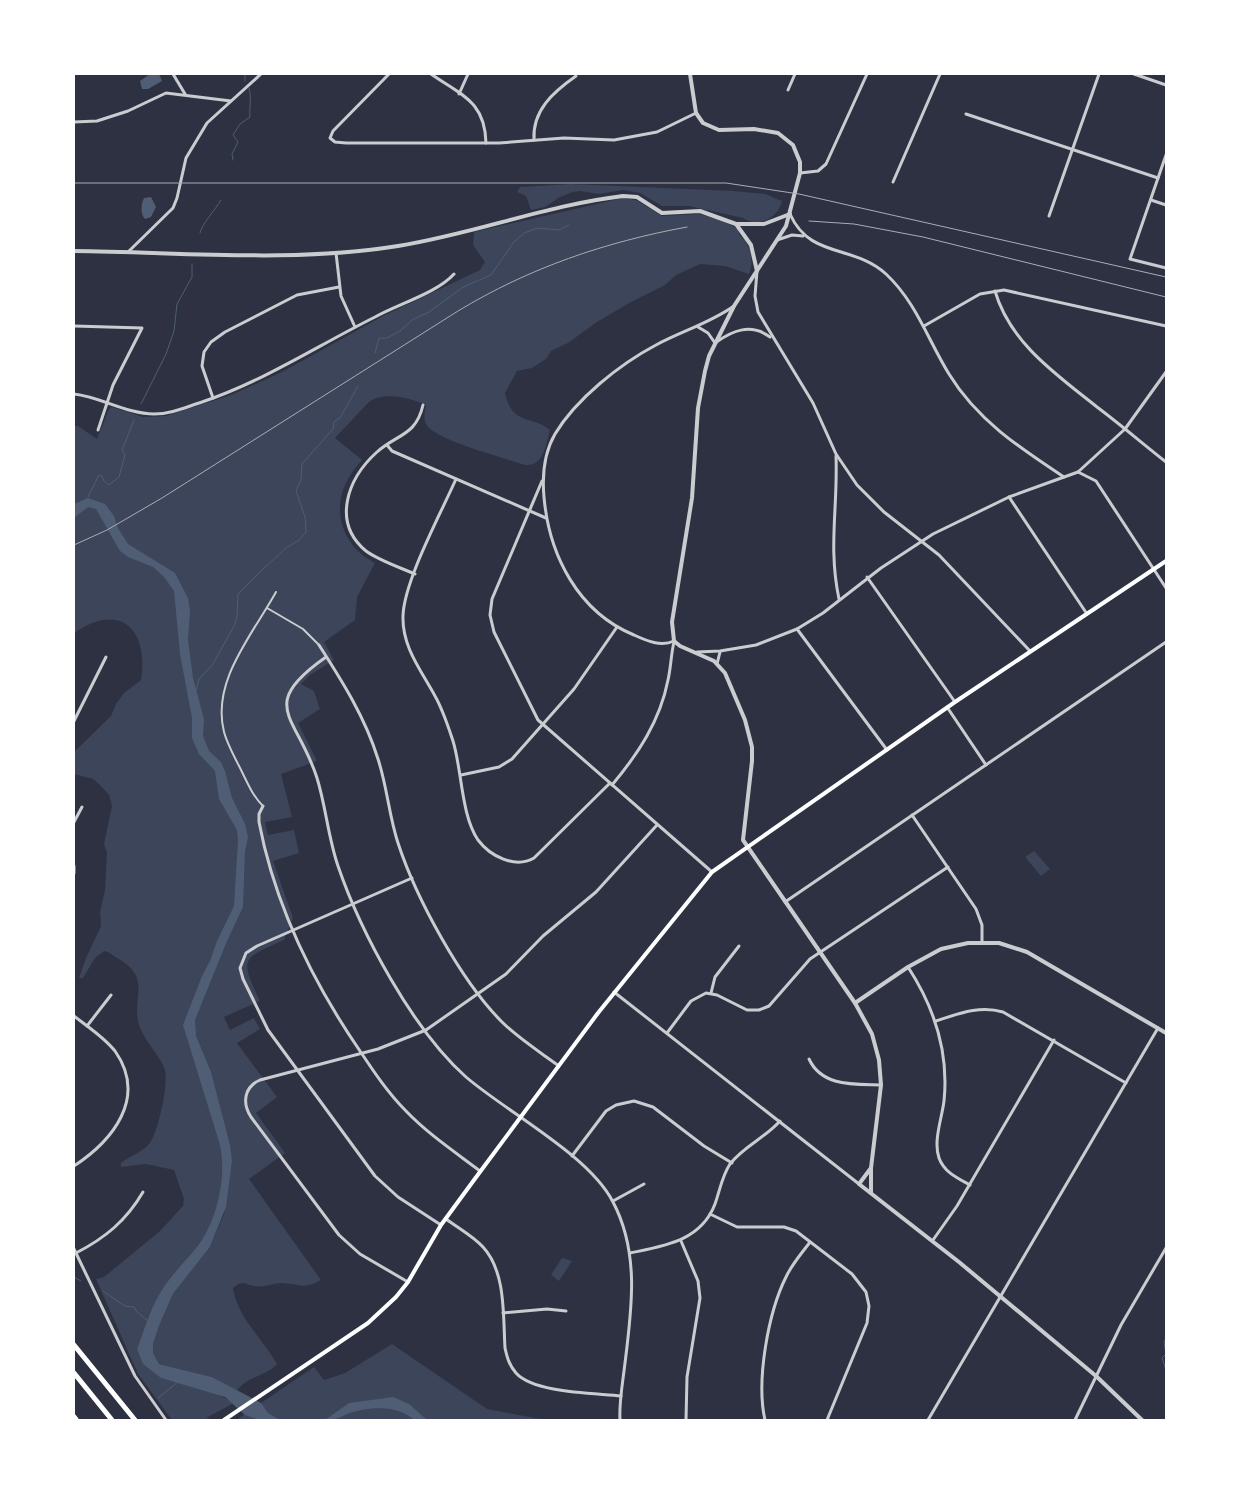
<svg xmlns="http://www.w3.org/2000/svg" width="1240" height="1494" viewBox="0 0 1240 1494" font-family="Helvetica,sans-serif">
  <rect width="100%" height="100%" fill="#2d3142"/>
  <g fill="#3c4559">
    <path d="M571 184 734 191 765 194 782 201C778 218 758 229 743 218L689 206H662L640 193 623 190 599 194 580 191 573 192 560 197 545 207 531 210 526 196 517 192 520 187Z"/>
    <path d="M623 198 636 200 662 216 699 214 721 220 738 229 740 236C751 243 754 263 749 274L725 266 700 264 676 275 665 285 631 302 597 322 568 343 551 351 546 359 532 368 517 371 505 393C512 426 533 415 550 430 546 444 544 467 525 465 505 458 434 440 426 424 423 418 425 411 426 405 410 398 384 391 369 402L335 438 362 460C356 467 350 474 346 483 331 513 345 549 375 563L357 597 355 620 324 642 334 660 310 675 301 684 314 691 320 709 298 723 317 761 281 774 292 817 265 822 268 835 294 830 299 853 273 861 293 918 284 940C242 959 239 957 260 1001L224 1017 230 1030 254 1018 260 1029 237 1043 277 1097 256 1113 285 1153 249 1179 321 1280C303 1290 300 1284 282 1283 273 1283 264 1288 254 1286 245 1284 242 1280 233 1288 237 1317 263 1339 277 1364 265 1377 247 1376 237 1391L212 1377 159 1364 153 1353V1344L159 1326 173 1294 210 1247 224 1214 232 1161 213 1227 152 1309 137 1349 161 1378 213 1392 234 1403 206 1418 216 1420H172L138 1374 96 1279 104 1277 160 1231 183 1206 184 1199 174 1170 146 1164 121 1167V1163C130 1156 141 1153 149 1144 158 1134 170 1079 164 1067 158 1053 141 1037 138 1021 133 994 151 977 117 958 112 955 110 952 104 951L95 958 83 978H79L86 958 101 926 100 912 105 890 107 853 104 844 112 806 109 795 100 785 93 779 74 774V752L111 716 116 704 124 693 141 680C149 629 120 601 74 633V426H78L97 439 109 409 112 407 143 417 166 416 231 395 282 372 383 316 480 270 485 262 473 245 474 232Z"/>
    <polygon points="1034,851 1050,869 1041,876 1025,857"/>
    <polygon points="562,1258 572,1261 559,1281 551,1275"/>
    <polygon points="392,1344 487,1409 541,1419 236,1420 314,1367 324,1380 345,1373"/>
  </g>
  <g fill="#4f5d75">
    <polygon points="150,74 159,74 162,81 148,89 142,89 140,81"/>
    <path d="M151 197 156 207 151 217 145 219C140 214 141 204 144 198Z"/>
    <path d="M88 498 105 504 114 516 118 528 128 544 175 573 188 598 190 611 188 640 193 678 204 719 203 736 209 751 221 762 225 771 232 798 245 824 248 837 245 851 243 907 227 941 195 1020 196 1036 211 1072 230 1145 232 1161 226 1207 210 1247 173 1294 159 1326 153 1344V1353L159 1364 212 1377 261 1403 268 1413 280 1420H260L245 1415 225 1397 161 1378 143 1364 137 1349C144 1331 149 1312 159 1295 169 1277 184 1263 197 1247 217 1222 227 1176 220 1145L183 1025 202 976 210 961 217 941 234 906 238 839 237 830 219 799 215 771 199 754 192 738V718L180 654 174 591 164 577 153 567 128 557 120 551 96 509 88 507 74 518V504Z"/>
    <path d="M393 1397 409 1404 427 1420H414C397 1404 367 1407 347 1414 337 1418 337 1420 325 1420L349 1403Z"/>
  </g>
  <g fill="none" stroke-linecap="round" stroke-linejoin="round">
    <g stroke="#4f5d75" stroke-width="1">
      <polyline points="245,81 245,74"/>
      <path d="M233 160 232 154 238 142 233 135 240 124 250 117C249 107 252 99 249 88"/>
      <path d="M200 233C201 225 216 209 221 200"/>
      <polyline points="375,353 379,338 387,338 400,331 412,320 429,312 463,287 491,275 514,242 524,233 538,228 559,230 569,225"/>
      <polyline points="141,404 166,354 174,331 177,304 192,277 192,264"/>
      <polyline points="88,497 99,475 102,476 104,481 109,485 119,477 125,455 122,450 134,420"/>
      <polyline points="196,691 199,679 213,664 234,626 237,618 238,594 261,571 286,548 299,540 306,532 305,517 296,491 301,480 302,464 333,429 334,422 340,418 358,386"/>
      <polyline points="74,1277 81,1281"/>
      <polyline points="103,1291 125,1306 134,1307 137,1312 148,1321"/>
      <polyline points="1166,1338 1164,1342 1166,1354 1162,1358 1166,1370"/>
      <polyline points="158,1398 179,1381"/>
    </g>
    <g stroke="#caccd0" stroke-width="2">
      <polyline points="267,608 303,629 319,645"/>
      <path d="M263 806C251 794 246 779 238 764 233 754 227 743 224 732 211 681 253 634 276 592"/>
    </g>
    <g stroke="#caccd0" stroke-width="3">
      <polyline points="173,74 185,94"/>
      <polyline points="389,74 333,131 330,138 335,142 346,143 499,143 564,138 614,140 657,132 696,113"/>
      <path d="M431 74C461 95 485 101 486 143"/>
      <polyline points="1134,74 1166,85"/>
      <polyline points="788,90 795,74"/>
      <polyline points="459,94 468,74"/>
      <polyline points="966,114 1158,178"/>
      <polyline points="74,122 97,121 128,111 166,93 231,101"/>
      <path d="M534 140C532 111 553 92 576 76"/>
      <polyline points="1166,155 1130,259 1166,268"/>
      <polyline points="800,173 818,171 826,164 867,74"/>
      <polyline points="893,182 940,74"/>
      <polyline points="1151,200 1166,205"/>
      <path d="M790 214C810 259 853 244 886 274 916 302 928 340 949 374 977 420 1020 448 1064 477"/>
      <polyline points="1049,216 1099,74"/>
      <polyline points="777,240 792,235 803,236"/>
      <polyline points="128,252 173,208 177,198 186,158 207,123 261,74"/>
      <polyline points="336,253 341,296 355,327"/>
      <polyline points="757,271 755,296 758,312 813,403 836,454 857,485 884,512 939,555 1030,651"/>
      <path d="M995 291C1010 343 1057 375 1097 407 1121 425 1143 444 1166 462"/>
      <polyline points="74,326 142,328 113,385 98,430"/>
      <polyline points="924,326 980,294 1004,290 1166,326"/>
      <path d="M698 327 708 333 715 343C733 330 751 323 770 337"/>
      <path d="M74 394C101 397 127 414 154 414 171 414 186 407 202 402 264 381 317 346 375 317 398 304 437 293 454 274"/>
      <polyline points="213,398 202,366 204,352 211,342 225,332 297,295 339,287"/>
      <polyline points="387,445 392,451 546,518"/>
      <path d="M836 456C838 507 828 547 839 599"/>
      <polyline points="1078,472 1096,481 1166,588"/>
      <path d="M456 479C441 513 404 581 403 616 402 647 421 670 435 696 443 710 448 726 453 741 462 770 461 815 478 840 490 856 515 869 534 858L610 783"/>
      <polyline points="542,481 492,599 490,615 494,632 538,720 712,872"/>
      <polyline points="1009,497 1087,614"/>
      <path d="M415 574C399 567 380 561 366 551 331 522 348 478 377 452 397 434 416 436 423 405"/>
      <polyline points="867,577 955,702"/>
      <polyline points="797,629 887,750"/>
      <path d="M674 641C661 647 647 641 634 635 578 612 549 555 544 497 542 475 544 453 555 434 576 399 620 364 656 345 682 331 710 323 734 306"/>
      <path d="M319 645C342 681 365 717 378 759 387 786 389 816 398 843 416 898 461 981 502 1022 519 1039 540 1052 559 1066"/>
      <polyline points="697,652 720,651 756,645 797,629 823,613 881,568 933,534 1009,497 1078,472 1125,429 1166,372"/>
      <path d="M326 657C256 706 297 715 317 778 326 807 328 837 338 866 361 933 413 1030 466 1077 508 1113 589 1155 613 1202 641 1255 631 1314 624 1371 622 1387 619 1404 620 1420"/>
      <polyline points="717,664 720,652"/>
      <polyline points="947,707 986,765"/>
      <polyline points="74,721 106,657"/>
      <polyline points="461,775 499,767 512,759 574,689 617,627"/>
      <path d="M612 785C638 754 660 721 668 680 671 667 671 654 674 642"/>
      <path d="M263 806 259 814V822C275 906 312 981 360 1051 374 1072 388 1093 406 1111 428 1134 455 1152 480 1171"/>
      <polyline points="912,815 976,909 982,925 982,942"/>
      <polyline points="74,822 82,807"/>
      <polyline points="74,866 74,873"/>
      <polyline points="412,878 257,946 246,953 240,968 243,979 268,1030 375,1176 398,1197 441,1225"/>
      <polyline points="785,902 1166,642"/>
      <path d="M908 967C934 1007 949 1053 944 1101 942 1118 933 1141 939 1158 944 1172 957 1178 970 1185"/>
      <polyline points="614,992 859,1184"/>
      <polyline points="711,993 715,977 739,946"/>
      <path d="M74 1016C88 1027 104 1037 115 1051 148 1098 112 1141 74 1166"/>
      <path d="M936 1021C958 1014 979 1005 1003 1012L1126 1083"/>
      <polyline points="87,1026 111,995"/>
      <polyline points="667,1033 691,1001 706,993 717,995 747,1010 759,1010 769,1006 810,959 948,867"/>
      <path d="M809 1059C822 1087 854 1084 881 1085"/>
      <polyline points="572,1156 606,1111 616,1105 634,1101 653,1107 704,1146 732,1163"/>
      <polyline points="613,1201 644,1184"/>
      <polyline points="710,1214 737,1227 784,1227 796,1231 852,1274 866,1292 869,1306 867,1323 827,1420"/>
      <path d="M446 1219C458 1228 473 1236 483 1247 506 1272 503 1315 505 1348 507 1357 509 1365 516 1373 534 1393 593 1393 621 1396"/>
      <polyline points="933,1240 957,1206 1054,1040"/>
      <polyline points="681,1241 698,1281 700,1298 687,1377 686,1420"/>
      <polyline points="74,1249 135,1376 166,1420"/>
      <path d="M76 1253C105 1238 126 1221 143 1192"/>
      <path d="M630 1253C664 1246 701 1241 715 1204 720 1190 722 1176 730 1164 744 1146 765 1138 780 1121"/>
      <path d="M408 1282 360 1254 339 1235 251 1117C242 1103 244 1087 260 1080L378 1049 426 1030 506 974 543 936 596 892 657 825"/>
      <polyline points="503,1313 547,1309 566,1311"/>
      <path d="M765 1420C756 1381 768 1313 786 1277 792 1264 802 1253 810 1242"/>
      <polyline points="928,1420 1158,1028"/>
      <polyline points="1075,1420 1121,1325 1166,1248"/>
    </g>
    <g stroke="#caccd0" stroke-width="4">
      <polyline points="690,74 696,113 703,123 719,130 754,129 778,133 793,145 800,162 800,173 786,226 734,306 709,356 705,371 698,408 692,498 672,622 674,641 680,646 714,661 725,673 745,720 752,747 752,761 743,840 855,1003 872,1034 879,1060 881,1085 871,1168 871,1193"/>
      <polyline points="736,224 751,245 757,271"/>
      <path d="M74 251C182 252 291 263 398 246 474 234 547 205 623 196L637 197 662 213 700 211 736 224H764L790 214"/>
      <polyline points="855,1003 908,967 941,949 968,943 999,943 1027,952 1166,1033"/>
      <polyline points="871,1168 859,1184 959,1262 1096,1376 1142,1420"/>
    </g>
    <g stroke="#fff" stroke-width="4">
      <polyline points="74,1416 77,1420"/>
      <polyline points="224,1420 368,1323 396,1297 408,1282 441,1225 474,1180 598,1013 712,872 955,702 1166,561"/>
    </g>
    <g stroke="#fff" stroke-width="5">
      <polyline points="74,1345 135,1420"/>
      <polyline points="74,1373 112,1420"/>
    </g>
    <g stroke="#abadb3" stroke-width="1">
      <polyline points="74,183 726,183 799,194 1166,277"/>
      <polyline points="809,221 854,224 923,237 1166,297"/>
      <path d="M74 545 107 530 162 498 458 311C529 268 605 242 687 227"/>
    </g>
  </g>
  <rect width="1240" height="1494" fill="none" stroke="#ffffff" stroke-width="150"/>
</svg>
